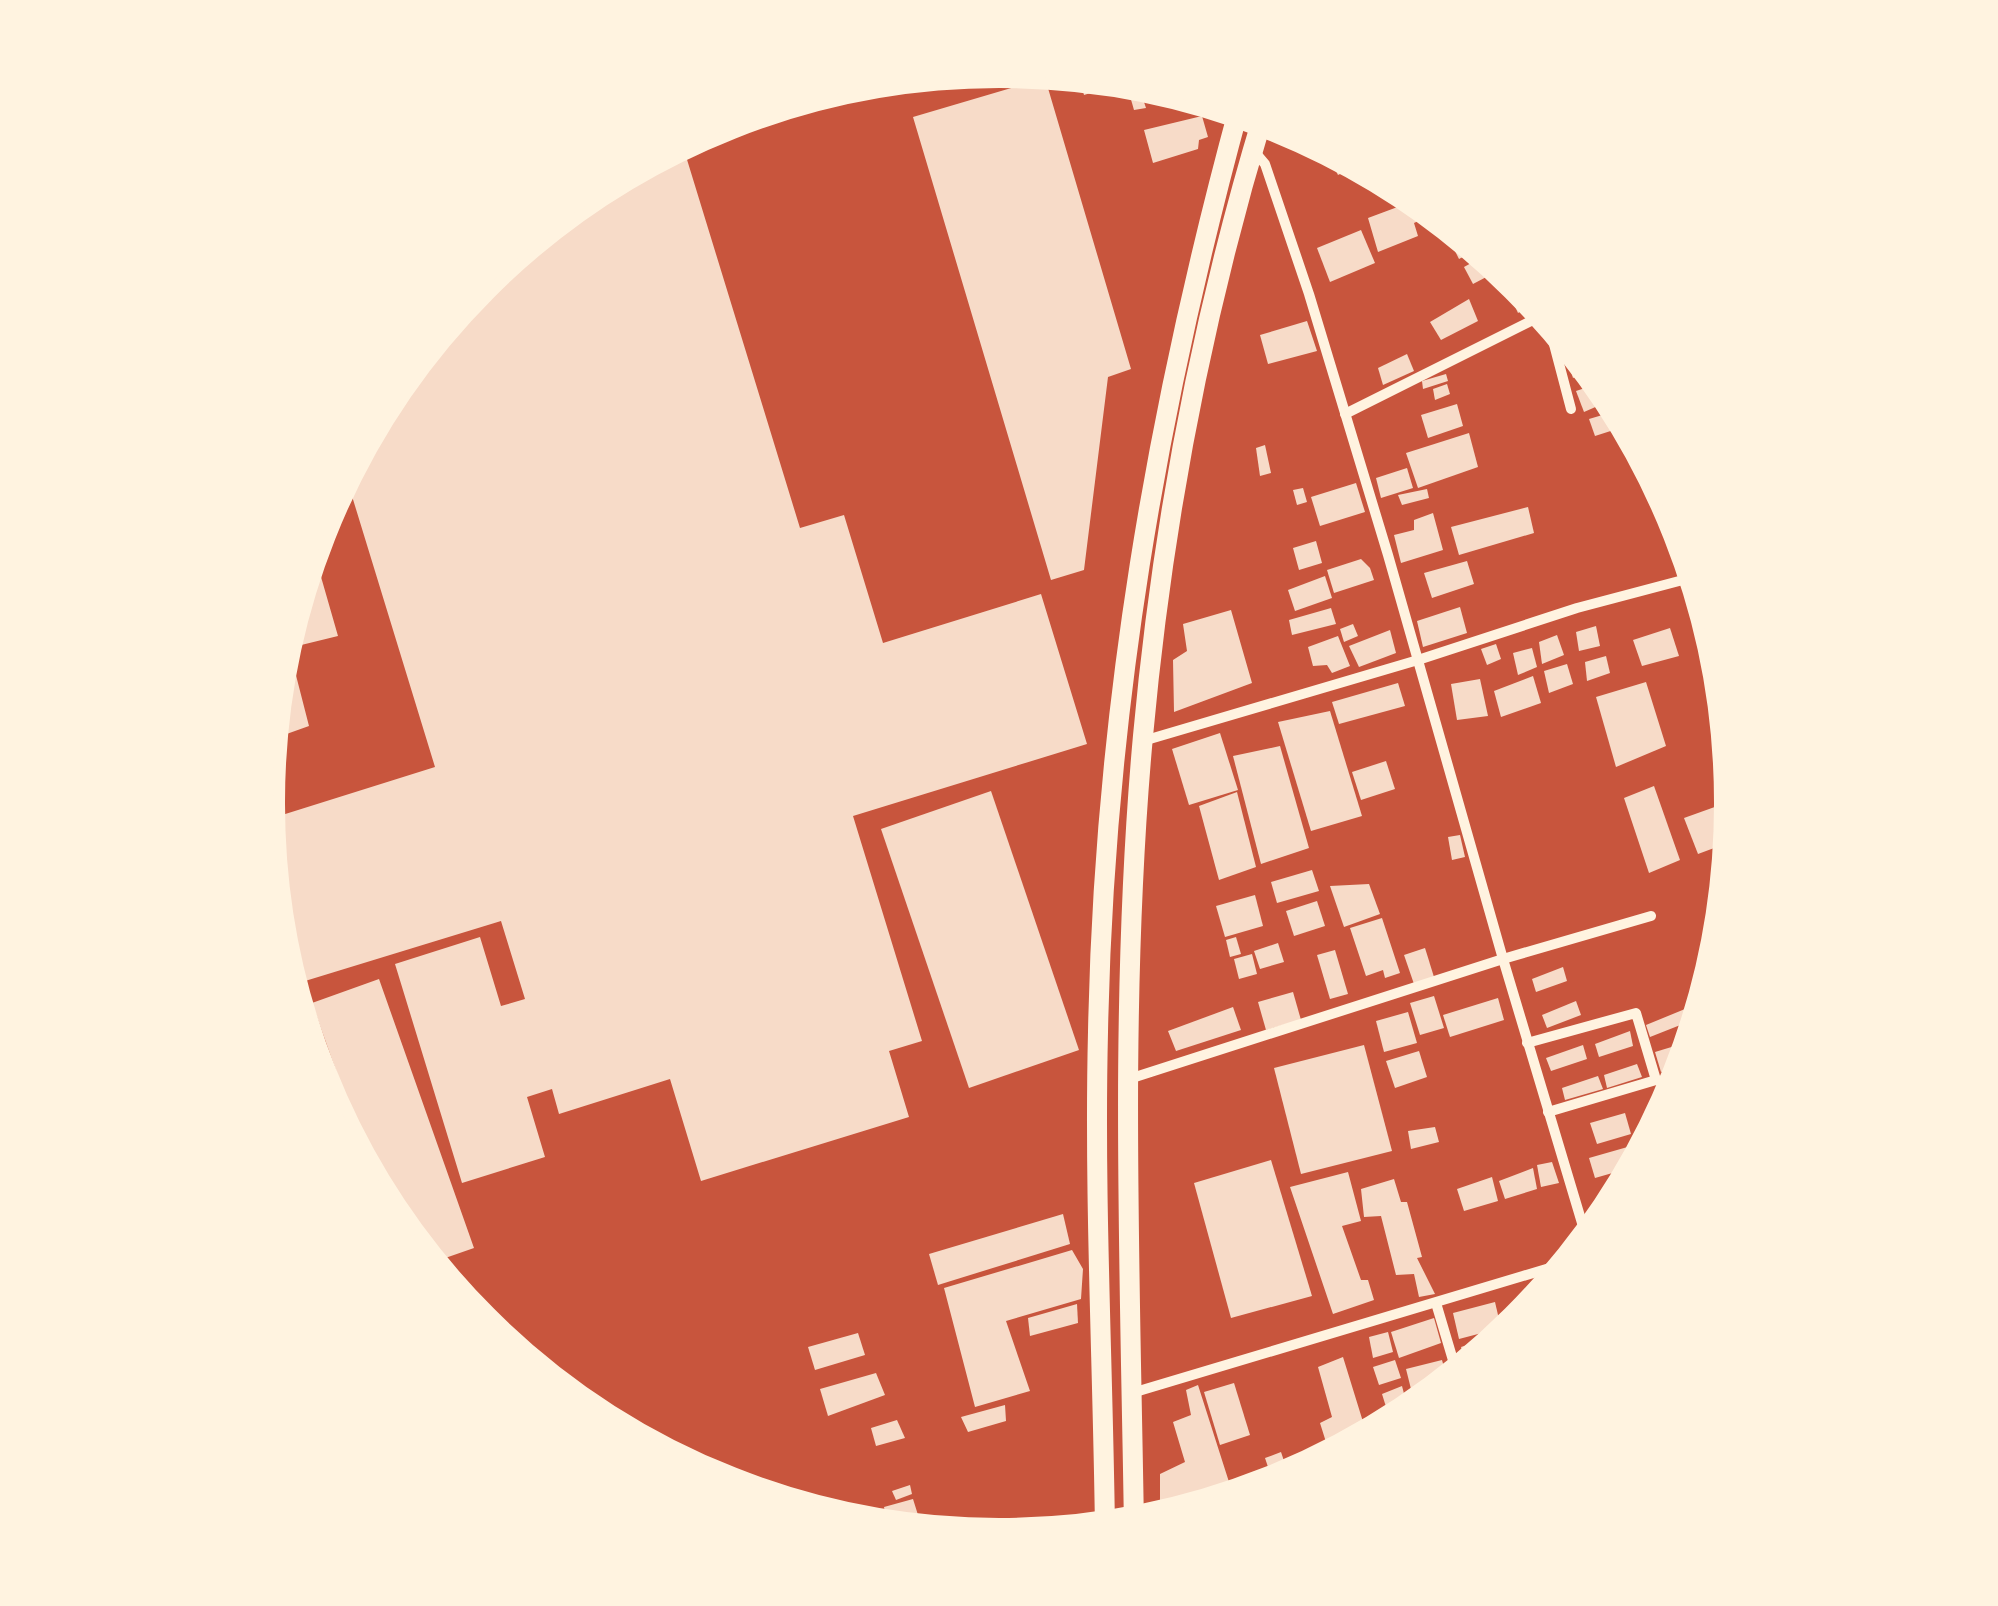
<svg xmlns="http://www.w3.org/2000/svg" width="1998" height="1606" viewBox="0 0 1998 1606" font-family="Inter,sans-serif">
  <rect width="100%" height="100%" fill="#c8553d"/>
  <g fill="#f7dbc8">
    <polygon points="1078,73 1136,79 1084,95"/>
    <polygon points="1045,78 1131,369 1108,377 1084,570 1051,580 913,117"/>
    <polygon points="1141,93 1146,108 1134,110 1130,96"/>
    <polygon points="1202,116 1208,137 1199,140 1198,149 1153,163 1144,130"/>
    <polygon points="681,140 800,528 844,515 883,643 1041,594 1087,744 853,816 922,1041 889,1051 909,1117 701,1181 670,1079 559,1114 552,1089 527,1097 545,1157 462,1183 395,964 480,937 501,1006 525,999 501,921 292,985 273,921 263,821 435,767 344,470 386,393 478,281 589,189"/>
    <polygon points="1345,155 1361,164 1338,175 1331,161"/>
    <polygon points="1419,199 1427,217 1414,223 1418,236 1378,252 1368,218"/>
    <polygon points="1361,230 1375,263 1330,282 1317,248"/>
    <polygon points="1464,234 1480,248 1459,259 1450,241"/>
    <polygon points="1484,256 1492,274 1473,284 1464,267"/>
    <polygon points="1523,284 1538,302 1518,313 1508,291"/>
    <polygon points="1469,299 1478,321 1441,340 1430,322"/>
    <polygon points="1307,321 1317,351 1268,364 1260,335"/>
    <polygon points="1573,345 1593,370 1573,378 1564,349"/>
    <polygon points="1407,354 1414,371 1383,385 1378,368"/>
    <polygon points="1446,374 1448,381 1423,389 1422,381"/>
    <polygon points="1603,382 1616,398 1584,412 1576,391"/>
    <polygon points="1447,384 1450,394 1435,400 1433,389"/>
    <polygon points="1457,404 1463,426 1428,438 1421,415"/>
    <polygon points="1616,411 1620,428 1595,436 1589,419"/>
    <polygon points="1469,433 1478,467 1418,488 1406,453"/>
    <polygon points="1265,445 1271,473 1260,476 1256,448"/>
    <polygon points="1407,468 1413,488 1381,498 1376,478"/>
    <polygon points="1356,483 1365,512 1320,526 1311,497"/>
    <polygon points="1303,488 1307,502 1297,505 1293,490"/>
    <polygon points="1427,489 1429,498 1402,505 1398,495"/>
    <polygon points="1528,507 1534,533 1459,555 1451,527"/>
    <polygon points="1433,513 1443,550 1401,563 1394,535 1414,530 1414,520"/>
    <polygon points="1316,541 1322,563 1299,570 1293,548"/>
    <polygon points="311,542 338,636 289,648 309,726 267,741 275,658"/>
    <polygon points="1361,559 1370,568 1374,580 1334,593 1327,570"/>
    <polygon points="1467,561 1474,584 1432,598 1424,573"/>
    <polygon points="1325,576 1332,598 1295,611 1288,590"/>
    <polygon points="1460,607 1467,633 1423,647 1417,621"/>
    <polygon points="1331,608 1336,624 1292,635 1289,620"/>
    <polygon points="1231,610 1252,683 1174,712 1173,660 1187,651 1183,624"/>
    <polygon points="1353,624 1358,636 1344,642 1340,629"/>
    <polygon points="1596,626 1600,646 1579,651 1576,632"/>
    <polygon points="1670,628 1679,656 1642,666 1633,640"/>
    <polygon points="1390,630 1396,653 1359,667 1349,646"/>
    <polygon points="1557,635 1564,655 1542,664 1539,642"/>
    <polygon points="1338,636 1350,666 1332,673 1327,665 1313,666 1308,647"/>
    <polygon points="1496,644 1501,659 1487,665 1481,649"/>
    <polygon points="1532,648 1537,667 1518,675 1513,653"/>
    <polygon points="1606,656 1610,673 1587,681 1585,662"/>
    <polygon points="1567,664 1573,684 1549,693 1544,671"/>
    <polygon points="1533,676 1541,703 1501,717 1494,691"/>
    <polygon points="1480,679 1488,716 1457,720 1451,684"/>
    <polygon points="1646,682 1666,746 1616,767 1596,697"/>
    <polygon points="1398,683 1405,706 1339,724 1332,702"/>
    <polygon points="1330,711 1362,816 1311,831 1278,722"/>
    <polygon points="1220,733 1238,790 1189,805 1172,749"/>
    <polygon points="1280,746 1309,848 1261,864 1233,756"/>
    <polygon points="1386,761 1395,789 1361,800 1352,772"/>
    <polygon points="1654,786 1680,860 1649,873 1624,798"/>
    <polygon points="991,791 1079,1050 969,1088 881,829"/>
    <polygon points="1237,792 1256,867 1219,880 1199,806"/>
    <polygon points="1737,799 1733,841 1698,854 1684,818"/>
    <polygon points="1460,835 1465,857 1452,860 1448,837"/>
    <polygon points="1312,870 1319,891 1277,903 1271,882"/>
    <polygon points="1369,884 1380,914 1344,927 1330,886"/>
    <polygon points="1255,895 1263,926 1225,937 1216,906"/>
    <polygon points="1317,901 1325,926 1294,936 1286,911"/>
    <polygon points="1382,918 1400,973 1385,978 1383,970 1366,976 1350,928"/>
    <polygon points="1236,937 1241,954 1230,957 1226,940"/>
    <polygon points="1278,943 1284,962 1260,969 1254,951"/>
    <polygon points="1425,948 1434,977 1414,984 1404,955"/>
    <polygon points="1335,950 1348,994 1330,999 1317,955"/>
    <polygon points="1252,954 1257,974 1239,979 1234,959"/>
    <polygon points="1563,967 1567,981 1536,992 1532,979"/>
    <polygon points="379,979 474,1248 428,1264 385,1213 353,1153 364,1149 312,1003"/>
    <polygon points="1293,992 1301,1020 1266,1030 1258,1002"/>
    <polygon points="1434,996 1444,1028 1420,1035 1410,1003"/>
    <polygon points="1498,998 1504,1020 1450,1037 1443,1015"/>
    <polygon points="1576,1001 1581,1015 1547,1028 1542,1015"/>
    <polygon points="1233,1007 1241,1030 1176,1051 1168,1031"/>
    <polygon points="1685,1009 1688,1022 1650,1037 1646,1025"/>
    <polygon points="1408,1012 1417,1043 1384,1052 1376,1021"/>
    <polygon points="1630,1031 1633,1046 1599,1057 1595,1044"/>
    <polygon points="1688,1042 1690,1054 1687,1064 1661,1072 1655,1052"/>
    <polygon points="1364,1045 1392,1151 1301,1174 1274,1068"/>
    <polygon points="1583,1045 1587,1059 1551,1071 1546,1058"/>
    <polygon points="1419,1051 1427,1077 1395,1088 1386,1061"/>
    <polygon points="1637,1064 1642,1077 1607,1088 1604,1075"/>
    <polygon points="1598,1076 1603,1089 1565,1100 1562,1088"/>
    <polygon points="1668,1109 1654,1135 1648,1117"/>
    <polygon points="1625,1113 1631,1134 1597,1144 1590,1123"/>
    <polygon points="1435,1127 1439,1142 1411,1149 1408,1131"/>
    <polygon points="1631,1146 1637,1166 1595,1178 1589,1158"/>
    <polygon points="1271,1160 1312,1296 1231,1318 1194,1183"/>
    <polygon points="1552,1162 1559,1183 1541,1187 1537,1165"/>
    <polygon points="1533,1168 1537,1189 1505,1199 1499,1181"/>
    <polygon points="1348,1172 1361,1221 1342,1226 1361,1280 1368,1280 1374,1300 1333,1314 1290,1187"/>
    <polygon points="1492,1177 1498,1201 1464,1211 1457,1189"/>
    <polygon points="1394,1179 1401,1202 1407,1202 1422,1257 1417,1258 1435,1294 1419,1297 1414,1274 1396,1275 1381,1216 1364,1217 1361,1189"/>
    <polygon points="1063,1214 1070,1244 938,1285 929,1254"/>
    <polygon points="1072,1250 1083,1269 1081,1299 1006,1321 1030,1391 975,1407 944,1288"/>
    <polygon points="1495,1302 1501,1328 1459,1339 1453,1313"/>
    <polygon points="1077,1304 1078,1323 1030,1336 1028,1318"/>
    <polygon points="1530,1308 1531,1312 1510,1334 1505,1315"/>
    <polygon points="1434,1318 1441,1343 1399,1358 1391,1332"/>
    <polygon points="1388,1332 1393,1352 1373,1358 1369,1337"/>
    <polygon points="858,1333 865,1355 815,1370 808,1347"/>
    <polygon points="1502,1334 1504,1339 1468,1368 1461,1347"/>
    <polygon points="1343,1357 1368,1438 1331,1458 1320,1423 1332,1417 1318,1367"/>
    <polygon points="1395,1360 1401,1378 1379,1385 1373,1367"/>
    <polygon points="1442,1360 1448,1382 1412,1393 1406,1369"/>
    <polygon points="876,1373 885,1395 828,1416 820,1389"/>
    <polygon points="1234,1383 1250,1435 1220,1445 1204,1392"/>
    <polygon points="1198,1385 1229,1482 1219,1485 1224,1502 1180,1516 1160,1503 1160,1474 1185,1462 1173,1422 1191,1415 1186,1390"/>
    <polygon points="1402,1386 1407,1405 1388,1413 1382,1394"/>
    <polygon points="1005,1405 1006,1421 968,1432 961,1417"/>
    <polygon points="897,1420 905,1438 876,1446 871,1428"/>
    <polygon points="1281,1452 1285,1464 1269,1470 1265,1458"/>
    <polygon points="1286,1466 1290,1480 1274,1485 1270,1472"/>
    <polygon points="1271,1481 1273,1487 1237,1498 1236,1493"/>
    <polygon points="910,1485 912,1494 896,1500 892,1491"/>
    <polygon points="913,1499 924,1534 889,1530 884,1507"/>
  </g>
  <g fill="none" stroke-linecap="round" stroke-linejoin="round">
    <g stroke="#fff3e0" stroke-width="10">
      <polyline points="1254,151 1265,164 1309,294 1388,555 1503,959 1588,1243"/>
      <polyline points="1546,314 1571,409"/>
      <polyline points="1345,414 1547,313"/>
      <polyline points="1143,741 1418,660 1577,608 1698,576"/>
      <polyline points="1527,1043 1636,1013 1656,1080 1548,1112"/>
      <polyline points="1129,1079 1503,959 1651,916"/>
      <polyline points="1436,1303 1458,1377"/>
      <polyline points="1132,1393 1573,1261"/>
    </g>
    <g stroke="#fff3e0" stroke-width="20">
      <path d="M1134 1528C1130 1264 1119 999 1143 736 1162 527 1202 317 1263 116"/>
      <path d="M1105 1531C1103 1365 1094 1198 1098 1032 1104 715 1156 413 1239 108"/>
    </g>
  </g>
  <path d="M0 0H1998V1606H0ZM999 82H1000A720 720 0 0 1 1720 802V804A720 720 0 0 1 1000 1524H999A720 720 0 0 1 279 804V802A720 720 0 0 1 999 82Z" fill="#fff3e0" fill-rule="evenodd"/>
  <path fill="none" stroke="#fff3e0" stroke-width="12" d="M999 82H1000A720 720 0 0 1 1720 802V804A720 720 0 0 1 1000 1524H999A720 720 0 0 1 279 804V802A720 720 0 0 1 999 82Z"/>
</svg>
